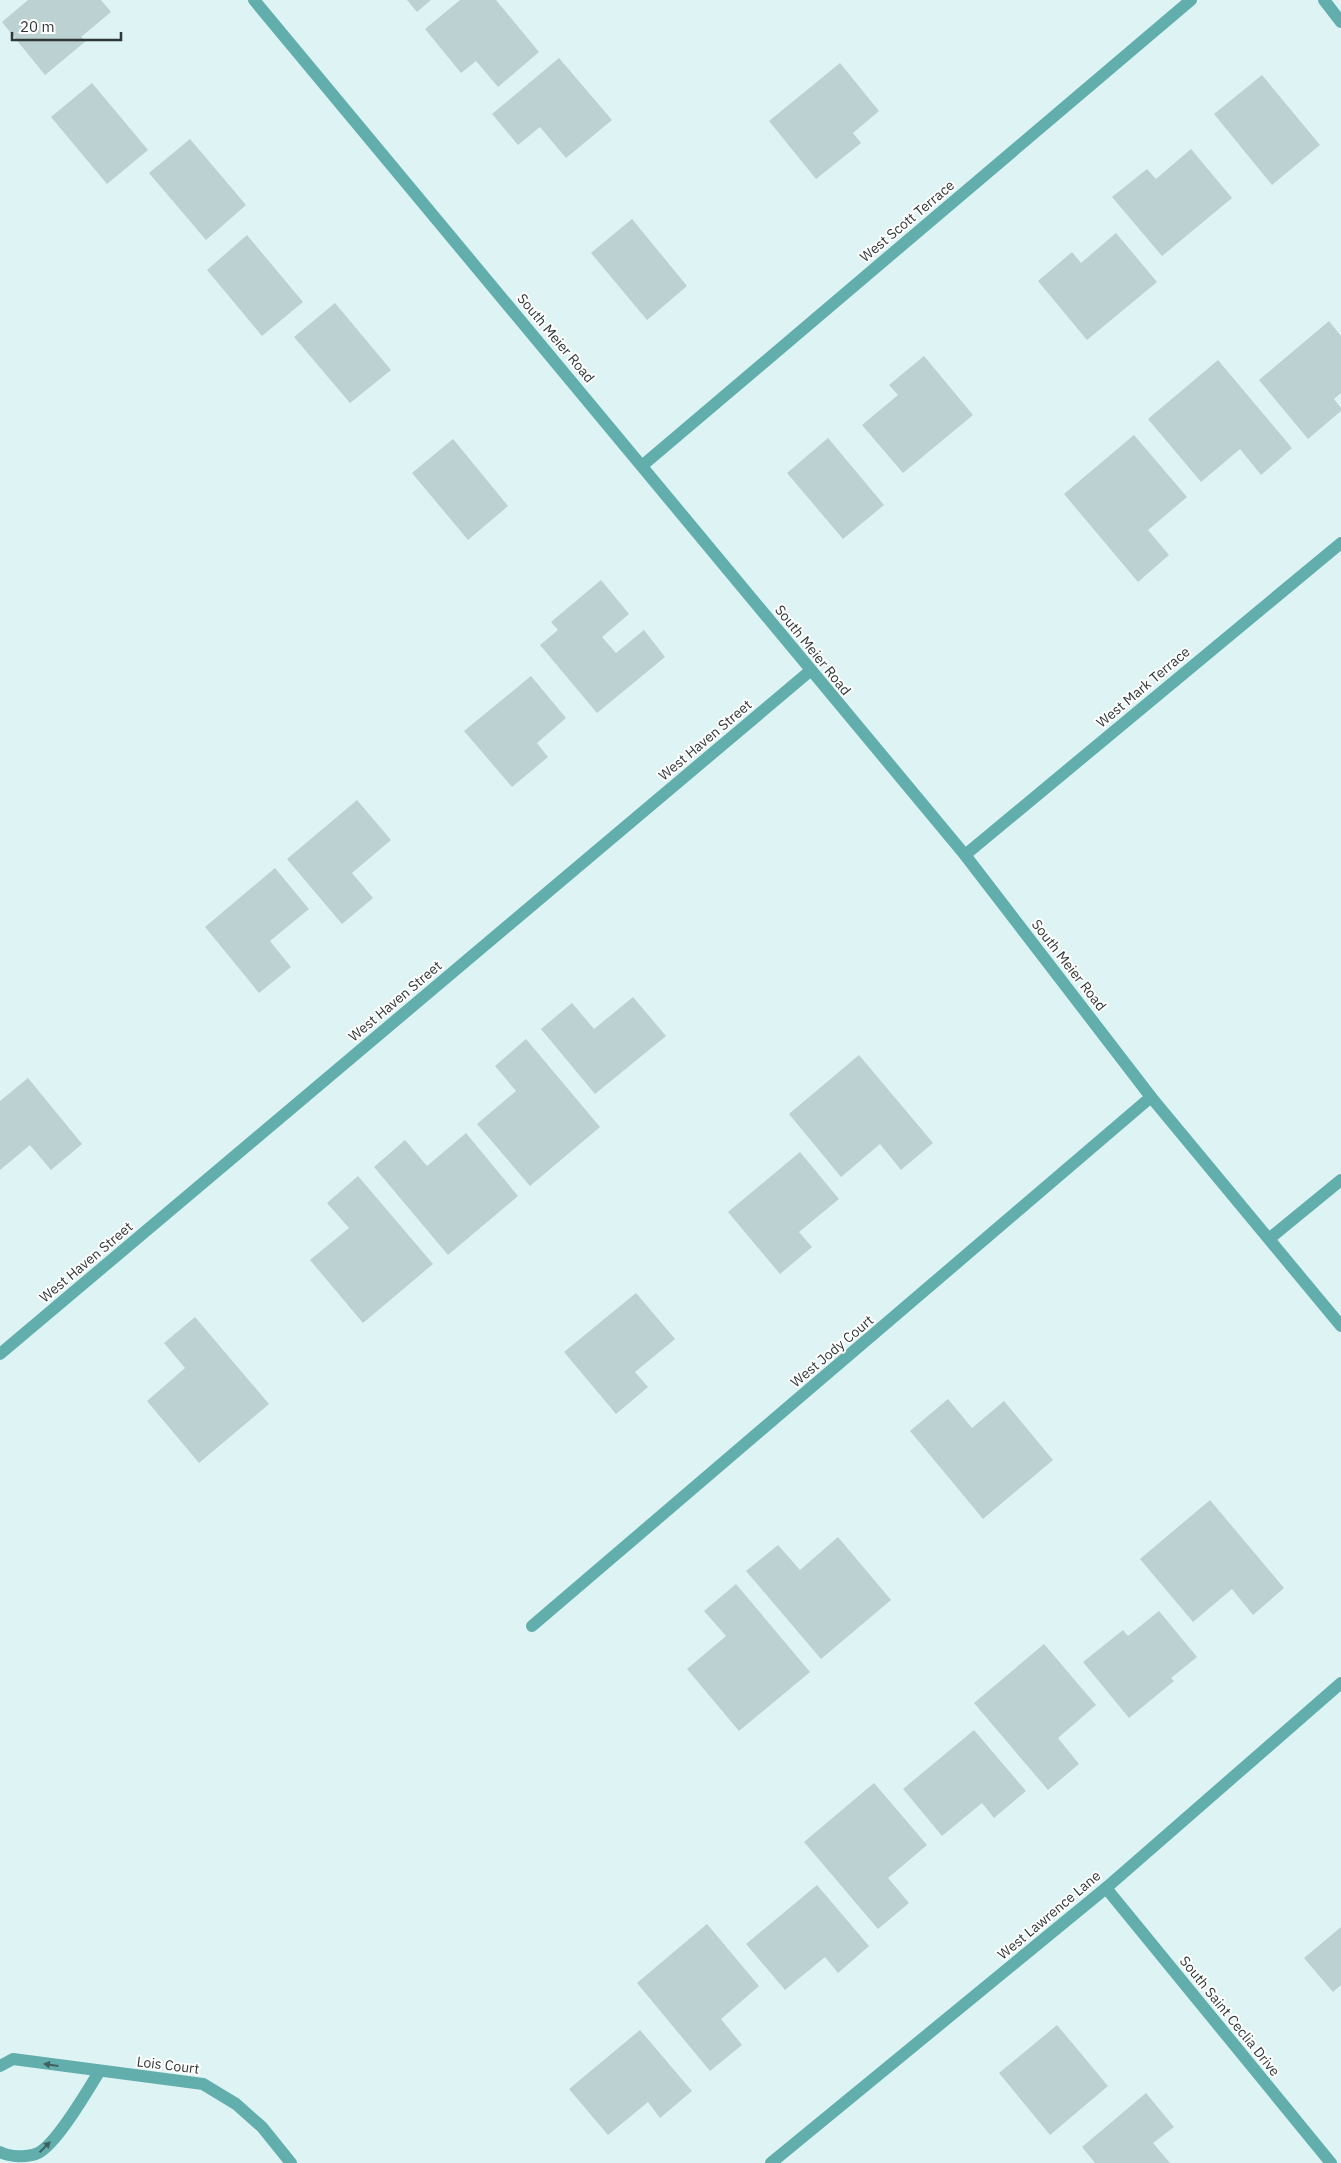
<svg xmlns="http://www.w3.org/2000/svg" width="1341" height="2163" viewBox="0 0 1341 2163" font-family="'IBM Plex Sans',sans-serif">
  <rect width="100%" height="100%" fill="#def4f4"/>
  <g fill="#bcd2d2">
    <polygon points="28,0 101,0 111,12 81,37 86,41 45,75 2,22"/>
    <polygon points="407,0 431,0 417,12"/>
    <polygon points="460,0 496,0 539,52 498,87 476,61 461,73 425,29"/>
    <polygon points="559,58 612,120 566,158 540,127 518,145 492,114"/>
    <polygon points="840,63 879,111 853,133 861,143 816,179 769,121"/>
    <polygon points="1262,75 1320,145 1272,185 1214,114"/>
    <polygon points="92,83 148,150 107,184 51,117"/>
    <polygon points="190,139 246,205 206,240 149,173"/>
    <polygon points="1191,149 1232,198 1162,256 1112,197 1147,169 1156,179"/>
    <polygon points="632,219 687,286 647,320 591,253"/>
    <polygon points="1116,233 1157,282 1087,340 1038,281 1072,252 1081,263"/>
    <polygon points="247,235 303,302 262,336 207,270"/>
    <polygon points="335,303 391,370 350,403 294,337"/>
    <polygon points="1329,321 1341,336 1341,393 1334,399 1341,408 1341,411 1308,439 1259,380"/>
    <polygon points="924,356 973,415 903,473 862,425 898,395 889,385"/>
    <polygon points="1218,360 1292,448 1261,475 1240,449 1201,482 1148,419"/>
    <polygon points="1134,435 1187,497 1148,530 1169,555 1138,582 1064,494"/>
    <polygon points="828,438 884,505 843,539 787,473"/>
    <polygon points="453,439 508,506 468,540 412,473"/>
    <polygon points="601,580 629,614 602,637 616,653 644,630 665,657 597,713 540,645 558,630 551,622"/>
    <polygon points="531,676 566,718 537,743 548,757 512,787 464,731"/>
    <polygon points="357,800 391,840 352,873 373,898 342,924 287,859"/>
    <polygon points="275,868 309,909 270,941 291,967 259,993 205,927"/>
    <polygon points="633,997 666,1036 595,1094 541,1029 572,1003 594,1029"/>
    <polygon points="526,1039 600,1127 530,1186 477,1124 516,1091 495,1066"/>
    <polygon points="859,1055 933,1143 901,1170 880,1144 841,1177 789,1114"/>
    <polygon points="28,1078 82,1144 51,1170 30,1145 0,1170 0,1101"/>
    <polygon points="466,1133 518,1196 448,1255 374,1167 405,1140 427,1166"/>
    <polygon points="800,1152 839,1199 799,1232 812,1247 780,1274 728,1212"/>
    <polygon points="358,1176 433,1264 363,1323 310,1260 349,1228 327,1203"/>
    <polygon points="636,1293 675,1339 635,1372 648,1387 616,1414 564,1352"/>
    <polygon points="195,1317 269,1404 199,1463 147,1401 185,1368 164,1343"/>
    <polygon points="948,1399 972,1428 1004,1401 1053,1460 983,1519 910,1431"/>
    <polygon points="1210,1500 1284,1588 1253,1615 1232,1589 1193,1622 1140,1559"/>
    <polygon points="838,1537 891,1600 821,1659 746,1571 778,1545 800,1570"/>
    <polygon points="736,1584 810,1672 739,1731 687,1669 726,1636 704,1611"/>
    <polygon points="1159,1611 1197,1657 1171,1678 1174,1681 1129,1718 1083,1662 1123,1630 1128,1636"/>
    <polygon points="1044,1644 1096,1705 1058,1738 1079,1764 1048,1790 974,1703"/>
    <polygon points="974,1730 1026,1791 994,1818 982,1803 942,1836 903,1789"/>
    <polygon points="874,1783 927,1845 888,1878 909,1903 878,1929 804,1842"/>
    <polygon points="817,1885 869,1946 838,1973 825,1957 785,1990 746,1944"/>
    <polygon points="707,1924 759,1986 721,2019 742,2045 710,2071 637,1983"/>
    <polygon points="1341,1927 1341,1985 1333,1992 1304,1958"/>
    <polygon points="1057,2025 1108,2086 1050,2135 999,2073"/>
    <polygon points="640,2030 692,2091 660,2118 648,2102 608,2135 569,2089"/>
    <polygon points="1146,2093 1174,2127 1153,2143 1170,2163 1095,2163 1082,2147"/>
  </g>
  <g fill="none" stroke-linecap="round" stroke-linejoin="round">
    <g stroke="#61aead" stroke-width="12">
      <polyline points="254,0 965,855 1151,1097 1341,1326"/>
      <polyline points="1324,0 1341,22"/>
      <polyline points="643,465 1191,0"/>
      <polyline points="965,855 1341,543"/>
      <polyline points="1270,1238 1341,1180"/>
      <polyline points="0,1354 810,671"/>
      <polyline points="532,1626 1151,1097"/>
      <polyline points="1106,1888 1331,2163"/>
      <polyline points="0,2066 13,2059 203,2084 236,2104 262,2127 291,2163"/>
      <path d="M0 2152C10 2157 27 2158 38 2153 56 2145 88 2090 99 2072"/>
      <polyline points="771,2163 1106,1888 1341,1683"/>
    </g>
  </g>
  <defs><path id="oneway-solid" d="M-6-.8H1V-3.2L6.5 0L1 3.2V.8H-6Z" transform="scale(1.25)"/></defs>
  <g fill="#406160">
    <use href="#oneway-solid" transform="translate(51 2065) rotate(-172)"/>
    <use href="#oneway-solid" transform="translate(45 2147) rotate(-44)"/>
  </g>
  <g text-anchor="middle" stroke-width="4" stroke-linejoin="round" paint-order="stroke">
    <g font-size="14" fill="#2e3736" stroke="#fff">
      <text transform="translate(907 221) rotate(-40)" y="5">West Scott Terrace</text>
      <text transform="translate(556 338) rotate(50)" y="5">South Meier Road</text>
      <text transform="translate(813 650) rotate(51)" y="5">South Meier Road</text>
      <text transform="translate(1143 687) rotate(-40)" y="5">West Mark Terrace</text>
      <text transform="translate(705 740) rotate(-40)" y="5">West Haven Street</text>
      <text transform="translate(1069 965) rotate(52)" y="5">South Meier Road</text>
      <text transform="translate(395 1001) rotate(-40)" y="5">West Haven Street</text>
      <text transform="translate(86 1262) rotate(-40)" y="5">West Haven Street</text>
      <text transform="translate(832 1351) rotate(-40)" y="5">West Jody Court</text>
      <text transform="translate(1049 1915) rotate(-40)" y="5">West Lawrence Lane</text>
      <text transform="translate(1230 2016) rotate(51)" y="5">South Saint Ceclia Drive</text>
      <text transform="translate(168 2065) rotate(7)" y="5">Lois Court</text>
    </g>
  </g>
  <path d="M12 32v8h109v-8" fill="none" stroke="#2e3736" stroke-width="2.5"/>
  <text x="20" y="32" font-size="15" fill="#2e3736" stroke="#ffffff" stroke-width="4" paint-order="stroke">20 m</text>
</svg>
